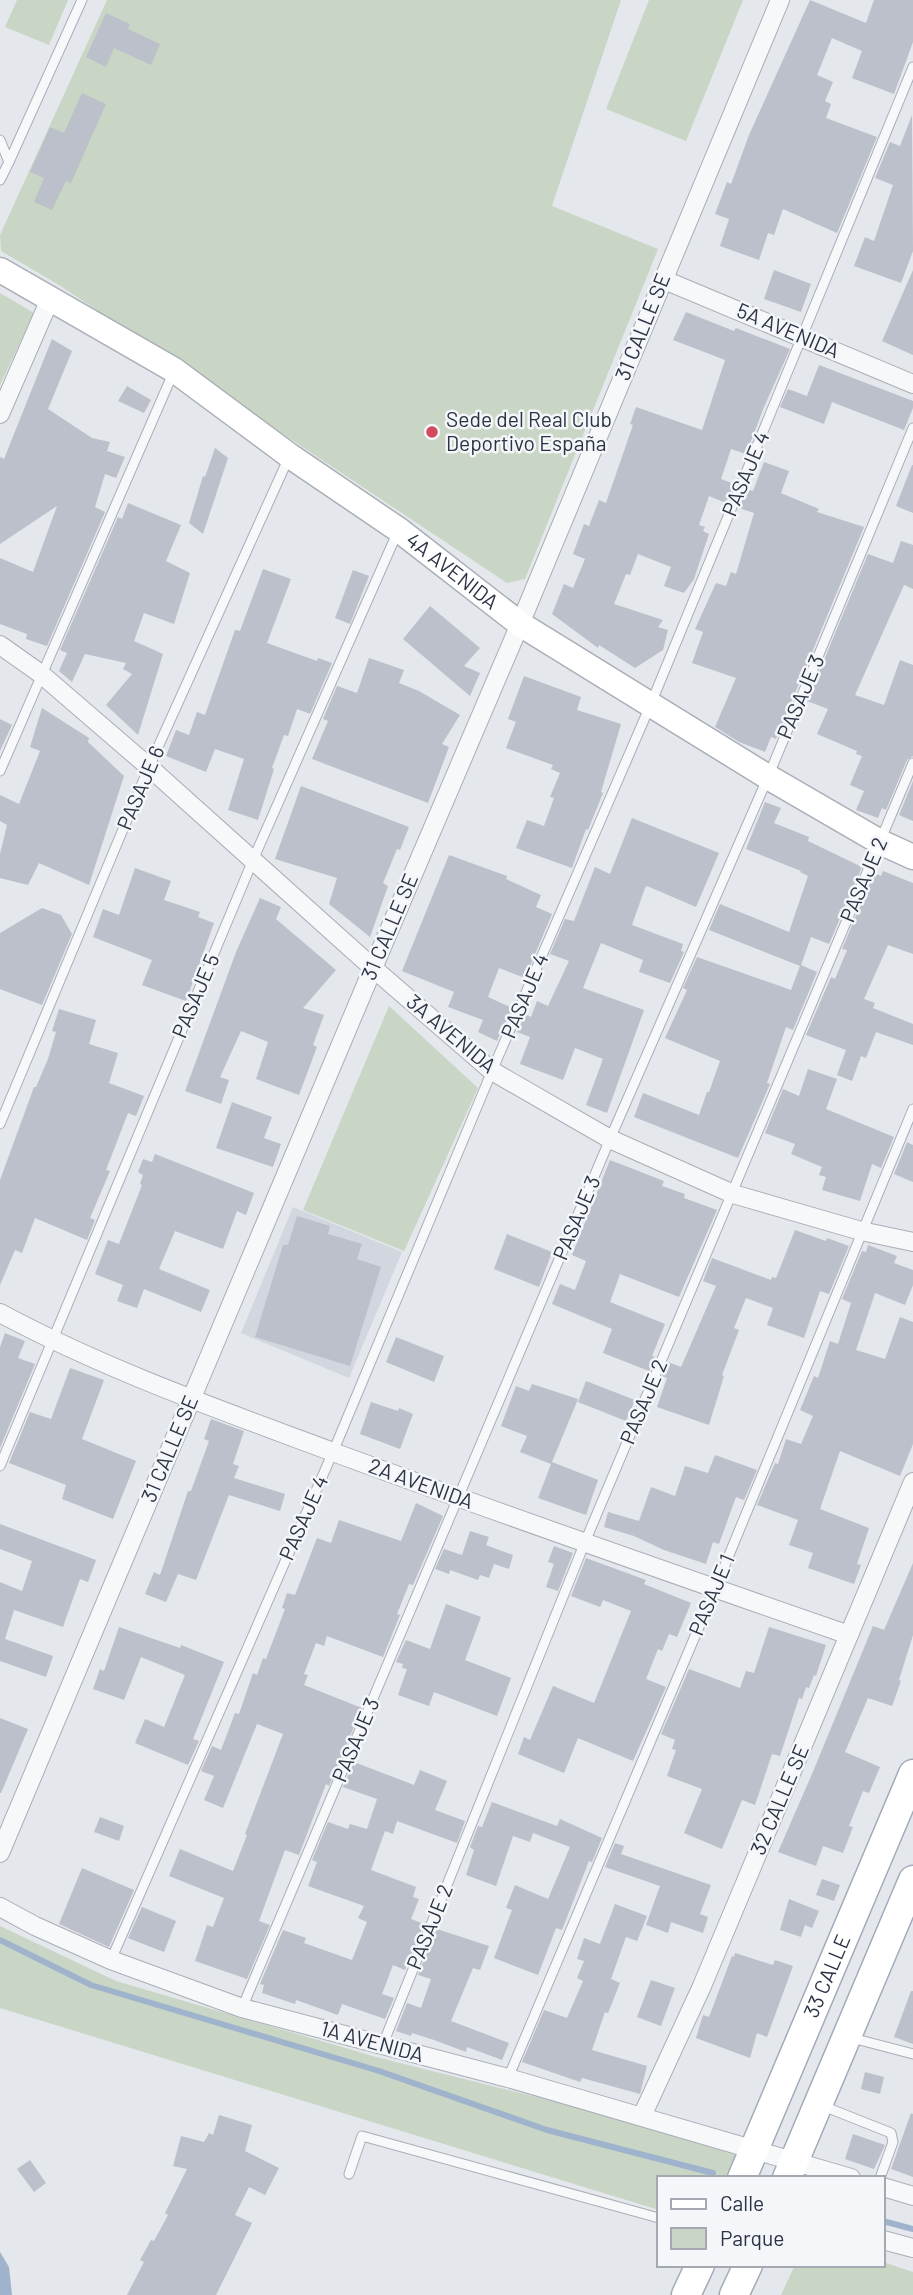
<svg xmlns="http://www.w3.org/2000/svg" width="913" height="2295" viewBox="0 0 913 2295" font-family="Barlow,sans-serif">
  <rect width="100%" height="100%" fill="#e4e7ec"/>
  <polygon fill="#d2d6de" points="293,1207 402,1252 349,1378 241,1333"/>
  <g fill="#c9d6c5">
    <polygon points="17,0 68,0 49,45 5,27"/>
    <polygon points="107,0 621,0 552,206 658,249 525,579 507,583 59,285 1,251 0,235"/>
    <polygon points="649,0 743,0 686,141 606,109"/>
    <polygon points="0,293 34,313 0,385"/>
    <polygon points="389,1006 478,1088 404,1251 303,1210"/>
    <polygon points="0,1926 116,1981 376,2057 671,2131 741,2157 729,2178 659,2178 659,2210 0,2008"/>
    <polygon points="883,2262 913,2272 913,2295 781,2295 795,2265 883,2265"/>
  </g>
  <polygon fill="#9fb4cc" points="0,2252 9,2267 12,2295 0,2295"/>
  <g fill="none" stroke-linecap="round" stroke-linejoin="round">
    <g stroke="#9fb4cc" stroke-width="6">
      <polyline points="0,1940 91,1985 379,2071 547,2130 713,2173"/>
      <polyline points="883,2221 913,2229"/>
    </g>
  </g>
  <g fill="#bbc0ca">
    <polygon points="810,0 866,23 874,0 913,0 913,42 894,94 852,78 862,51 832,38 817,75 833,82 825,101 831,104 826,118 877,137 837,233 783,209 774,235 768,233 759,260 720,246 729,219 715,214 727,182 731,184 749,135"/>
    <polygon points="106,13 130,24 128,29 160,44 151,65 114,48 106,67 86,57"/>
    <polygon points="82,93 106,104 71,183 66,181 52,210 34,202 44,178 30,172 50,127 64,133"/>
    <polygon points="912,115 913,251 901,283 854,266 865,237 874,241 893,185 875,178 890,142 900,146"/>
    <polygon points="774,270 811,284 801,312 764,299"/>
    <polygon points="913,270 913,355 882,341"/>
    <polygon points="686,312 734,331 736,328 790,349 764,407 746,454 731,449 721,479 734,484 726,503 709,496 699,525 705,527 703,531 709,534 694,579 684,593 664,586 671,567 638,554 630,575 626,574 614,604 663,620 658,627 668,630 663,650 635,668 599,645 598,648 552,614 564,584 573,588 585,559 573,554 584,524 589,526 599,500 606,503 633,425 630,424 636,407 702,430 725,360 673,340"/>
    <polygon points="52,339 72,351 48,409 92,438 110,442 107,451 125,457 116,478 105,474 95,507 105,512 47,646 26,639 27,634 0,624 0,558 33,572 57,506 0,544 0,457 4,459"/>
    <polygon points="819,365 913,401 913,408 904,430 832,402 824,424 780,407 788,389 807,396"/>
    <polygon points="127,386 151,400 144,413 118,401"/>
    <polygon points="215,448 228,458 203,534 189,523 203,476 205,477"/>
    <polygon points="764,462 789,471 781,493 819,509 817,512 864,527 776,739 771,737 765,752 739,742 715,727 736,678 692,663 703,632 695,629 716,583 726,586 731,572 736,574 754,513 739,508 747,489 753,491"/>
    <polygon points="912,465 913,465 913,513 896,506"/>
    <polygon points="128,503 181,525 166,561 190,573 174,624 144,613 134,641 163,654 138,735 106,705 132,674 123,669 126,663 85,654 72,682 59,671 67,653 60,650 118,517 122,519"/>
    <polygon points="901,541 913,545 913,589 904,585 855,695 884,705 900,660 913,665 913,756 907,760 886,810 882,808 878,818 856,810 864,791 850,785 862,756 856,754 857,751 817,734 828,709 807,701 868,554 893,563"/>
    <polygon points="263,569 291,579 267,643 317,661 318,658 332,663 310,714 297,709 288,736 284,735 272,768 274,769 258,820 228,810 244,759 215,749 206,772 166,756 176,730 189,735 197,712 205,715 235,630 240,631"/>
    <polygon points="353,570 369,576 350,624 335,618"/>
    <polygon points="430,606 480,648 464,666 480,673 470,696 403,639"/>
    <polygon points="369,658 404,670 399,683 419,691 460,715 442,744 449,747 428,803 312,759 328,721 323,719 337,686 357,693"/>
    <polygon points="524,676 581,697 577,710 621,724 601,792 603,793 588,830 586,829 572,868 516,848 527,820 544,826 554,798 550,797 560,773 551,769 553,765 506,748 516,722 508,719"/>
    <polygon points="42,708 89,738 88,742 124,776 89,885 39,863 28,885 0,878 0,854 7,825 0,821 0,795 19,804 40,751 30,747"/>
    <polygon points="0,719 12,725 0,751"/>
    <polygon points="913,781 913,821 899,815"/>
    <polygon points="301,786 409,827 400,850 397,849 383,883 388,886 370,937 329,904 337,878 275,859"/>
    <polygon points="765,802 781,808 774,823 809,837 808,841 862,867 829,944 811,937 801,965 817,972 793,1030 786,1027 767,1083 770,1084 738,1158 634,1117 643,1093 699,1115 707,1092 709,1092 720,1061 665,1038 687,990 683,988 697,957 791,990 800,966 709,930 720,904 789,932 808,876 800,872 801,871 746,849"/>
    <polygon points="632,818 719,853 696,907 647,886 645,888 632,925 683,944 681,951 684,952 670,983 639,972 643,960 601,943 583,988 644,1010 607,1113 586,1105 603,1059 575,1048 563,1080 520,1064 530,1037 517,1032 525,1014 531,1017 537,1001 548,1006 569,961 550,954 565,919 574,921 595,867 610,874"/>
    <polygon points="449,855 507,876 506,879 541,895 536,907 552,914 525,978 499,968 488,997 512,1008 497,1041 478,1032 483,1020 448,1007 454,992 402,971"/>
    <polygon points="135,868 171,881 164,900 200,912 198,917 214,923 186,1001 142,985 152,960 93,937 103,909 119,915"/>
    <polygon points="883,871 913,883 913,954 888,945 864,999 875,1003 873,1008 913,1024 913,1045 876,1032 866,1058 861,1056 852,1081 837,1075 846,1050 806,1035 831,977 835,979 847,950 842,949 874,873 881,876"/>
    <polygon points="260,898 281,907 276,919 336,970 303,1008 324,1015 313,1045 317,1047 299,1095 256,1079 268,1042 241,1031 220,1077 229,1080 221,1104 185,1091 236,952"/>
    <polygon points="42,908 61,915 72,934 42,1005 0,989 0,933"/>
    <polygon points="59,1009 96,1020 89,1044 118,1053 109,1083 144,1096 136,1116 128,1113 106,1170 110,1171 90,1218 95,1220 87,1240 35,1218 22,1253 15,1250 0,1285 0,1180 34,1087 36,1087 48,1059 56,1032 52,1031"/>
    <polygon points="808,1069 837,1079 826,1109 894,1137 881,1168 872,1164 860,1201 822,1190 826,1177 819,1175 822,1167 791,1154 795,1144 765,1133 783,1089 799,1096"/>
    <polygon points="232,1102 272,1117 264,1138 281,1144 273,1167 216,1148"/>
    <polygon points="907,1142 913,1145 913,1182 894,1174"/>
    <polygon points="155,1154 254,1193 246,1215 237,1211 223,1249 175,1231 159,1269 210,1290 201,1312 144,1289 137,1308 117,1301 123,1285 95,1274 108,1240 119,1244 142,1185 140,1184 143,1175 138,1172 143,1159 152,1162"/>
    <polygon points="610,1160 664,1181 662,1186 685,1194 684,1198 717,1210 679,1297 620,1274 610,1302 665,1324 652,1356 655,1357 649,1371 603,1353 612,1329 552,1304 560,1284 575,1290 586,1261 572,1255"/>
    <polygon points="297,1216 330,1226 328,1234 362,1244 357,1259 381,1267 350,1366 255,1337 283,1245 288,1245"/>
    <polygon points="795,1230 826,1241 827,1238 849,1246 829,1294 820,1291 804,1338 767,1325 773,1308 746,1298 734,1328 739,1330 722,1375 724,1376 709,1425 657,1407 666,1381 667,1378 662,1376 668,1362 681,1367 716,1286 703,1281 712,1258 771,1280 772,1277 776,1278"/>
    <polygon points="507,1234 552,1252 539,1287 494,1269"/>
    <polygon points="868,1245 897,1256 894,1263 913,1270 913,1285 905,1305 875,1293 856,1350 885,1359 900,1317 913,1322 913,1444 900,1476 840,1451 820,1509 869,1528 857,1564 861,1565 854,1584 808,1568 813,1553 789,1545 798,1520 757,1505 775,1463 778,1464 786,1439 801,1444 813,1416 800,1410 814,1376 818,1378 830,1341 838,1344 851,1303 842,1299 862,1251 866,1252"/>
    <polygon points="5,1333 25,1341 18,1358 35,1364 0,1448 0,1347"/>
    <polygon points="396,1337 444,1356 434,1382 386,1362"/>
    <polygon points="70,1368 104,1380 82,1439 136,1461 113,1519 62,1499 66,1485 9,1463 30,1412 51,1419"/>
    <polygon points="586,1381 635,1400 626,1421 578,1402"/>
    <polygon points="532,1384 578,1399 552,1462 598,1480 586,1515 538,1498 551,1464 520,1452 527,1436 501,1426 516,1386 529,1391"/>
    <polygon points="371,1402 398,1411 399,1408 413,1414 400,1449 360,1434"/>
    <polygon points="211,1419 244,1431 233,1464 239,1466 234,1478 285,1494 280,1511 229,1495 196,1580 178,1574 166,1602 145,1594 154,1572 160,1575 188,1491 191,1491 209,1441 204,1439"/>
    <polygon points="715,1455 757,1470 744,1500 736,1497 719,1544 713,1542 706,1564 664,1550 634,1536 604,1527 608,1512 639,1521 651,1487 675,1496 685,1466 708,1473"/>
    <polygon points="416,1503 443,1516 413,1585 409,1584 397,1614 400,1615 383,1657 327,1636 324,1646 316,1643 304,1674 308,1675 304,1685 362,1708 329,1786 326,1784 299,1855 285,1850 259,1921 270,1925 247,1979 195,1961 207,1925 213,1927 224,1898 169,1876 180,1849 233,1871 247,1835 245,1834 283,1734 257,1724 223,1808 204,1800 214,1776 201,1771 212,1746 221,1750 235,1713 239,1714 253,1673 257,1675 263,1658 266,1659 285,1609 282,1608 287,1593 295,1595 317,1538 331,1543 339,1520 401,1541"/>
    <polygon points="0,1524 96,1560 88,1582 80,1579 63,1627 14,1610 5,1639 53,1656 46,1677 0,1661 0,1582 22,1591 32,1561 0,1549"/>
    <polygon points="470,1531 489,1537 486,1545 513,1555 509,1569 494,1564 489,1578 480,1575 478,1580 450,1570 449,1574 435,1569 444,1549 462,1555"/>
    <polygon points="554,1546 573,1553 558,1591 546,1587 554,1564 548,1562"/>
    <polygon points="586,1558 646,1580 644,1584 691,1603 677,1637 669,1634 662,1651 658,1649 646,1679 666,1687 633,1761 578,1738 564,1773 518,1754 524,1737 530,1740 553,1686 594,1703 631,1611 603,1600 600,1607 571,1596"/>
    <polygon points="913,1563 913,1635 899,1680 901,1681 892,1706 868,1698 845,1752 880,1767 869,1793 863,1791 849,1826 853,1827 843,1853 823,1846 816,1866 778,1852 812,1774 873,1626 884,1630"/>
    <polygon points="446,1604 481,1617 465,1660 511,1678 497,1716 434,1692 429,1706 398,1695 407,1669 402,1668 403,1664 396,1662 406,1640 430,1649"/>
    <polygon points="119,1627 180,1648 181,1645 224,1662 193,1739 199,1741 188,1765 135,1743 145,1719 164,1727 185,1675 141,1657 124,1700 93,1689 100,1669 104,1671"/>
    <polygon points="769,1627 826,1645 816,1676 814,1675 809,1688 806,1687 802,1699 799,1698 780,1756 772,1754 755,1805 742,1800 722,1849 684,1833 702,1789 667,1776 676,1750 672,1749 675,1740 661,1734 689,1669 740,1688 746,1671 754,1673"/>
    <polygon points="0,1718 28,1729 1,1793 0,1793"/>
    <polygon points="354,1762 414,1785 420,1770 447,1781 435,1810 465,1821 457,1843 397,1821 393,1834 385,1831 371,1870 416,1887 413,1897 419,1899 411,1919 424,1924 405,1970 393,1965 382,1994 394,1998 385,2019 342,2004 338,2015 296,2000 295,2004 262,1993 264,1985 260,1984 283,1930 306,1938 304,1943 352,1960 367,1922 358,1918 364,1906 308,1886 317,1862 312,1860 328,1822 348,1829 350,1824 367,1829 377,1799 343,1787"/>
    <polygon points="492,1802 557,1826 560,1819 602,1838 592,1862 589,1861 562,1930 556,1928 538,1975 494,1958 512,1910 506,1908 515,1885 548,1899 570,1847 533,1833 530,1842 513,1836 496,1886 466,1875 474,1850 470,1847 478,1826 482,1827"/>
    <polygon points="100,1817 124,1826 119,1841 94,1832"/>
    <polygon points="615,1843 624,1846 621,1854 711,1885 700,1914 708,1917 703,1933 671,1922 668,1933 646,1925 660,1886 605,1867"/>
    <polygon points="82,1868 134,1890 109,1947 59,1924"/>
    <polygon points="822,1879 840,1885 834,1901 816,1895"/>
    <polygon points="789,1899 819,1911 812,1928 805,1925 801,1937 780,1930"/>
    <polygon points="615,1904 647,1916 637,1941 626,1937 611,1979 620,1983 608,2013 605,2012 592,2050 647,2066 640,2094 582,2078 580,2082 522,2062 544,2010 567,2018 583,1981 577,1978 584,1961 577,1959 584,1938 600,1944"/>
    <polygon points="142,1907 176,1921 164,1952 128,1938"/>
    <polygon points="437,1929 489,1946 480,1970 473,1968 451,2021 509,2043 502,2060 467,2047 466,2052 434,2040 412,2033 411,2036 396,2031 407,2003 421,2008 431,1979 418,1975"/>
    <polygon points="735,1953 773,1965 775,1960 793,1966 767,2037 757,2033 750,2058 696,2038 703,2015 709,2017 732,1956 734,1957"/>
    <polygon points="651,1980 675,1988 661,2026 637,2017"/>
    <polygon points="911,1991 913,1991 913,2044 894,2037"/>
    <polygon points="865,2072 884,2077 880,2094 861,2089"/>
    <polygon points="911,2113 913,2114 913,2177 891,2169"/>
    <polygon points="219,2115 252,2125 245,2151 279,2168 265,2195 249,2187 235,2215 252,2223 216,2295 127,2295 144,2262 140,2260 151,2240 154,2241 168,2215 165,2213 187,2169 173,2166 181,2136 204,2142 209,2133 213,2135"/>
    <polygon points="853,2134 885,2145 874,2169 845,2159"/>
    <polygon points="30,2160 46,2183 34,2192 17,2169"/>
  </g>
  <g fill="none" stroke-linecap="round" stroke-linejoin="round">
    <defs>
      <g id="lane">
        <polyline points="0,140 9,162 0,180"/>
        <polyline points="9,162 82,0"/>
        <polyline points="0,771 174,371"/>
        <polyline points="0,1124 149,767 289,457"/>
        <polyline points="0,1466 253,860 398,531"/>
        <polyline points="111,1960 333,1452 492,1071 650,706 913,67"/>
        <polyline points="242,2008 610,1139 768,777 913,428"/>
        <polyline points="852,2038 913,2054"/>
        <polyline points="383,2044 585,1542 913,763"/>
        <polyline points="508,2078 715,1589 913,1109"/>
        <polyline points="823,2106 891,2133 893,2142 880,2178"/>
        <polyline points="349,2174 362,2136 659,2218"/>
      </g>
      <g id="street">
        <polyline points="662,279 913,384"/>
        <polyline points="0,414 50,299"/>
        <polyline points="0,645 41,674 149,767 373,968 492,1071 610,1139 733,1194 861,1231 913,1242"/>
        <path d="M0 1313C108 1371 226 1412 341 1455 510 1517 679 1576 849 1635"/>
        <polyline points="0,1853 373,968 520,624 780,0"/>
        <polyline points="0,1907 35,1926 111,1960 242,2008 508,2078 851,2178"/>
        <polyline points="642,2116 702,1986 913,1482"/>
        <polyline points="883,2187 913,2196"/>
        <polyline points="883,2240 913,2248"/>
      </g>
      <g id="secondary">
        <path id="s1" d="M0 270 174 370 290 456 399 530 520 624 768 777 880 842 913 857"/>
      </g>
      <g id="primary">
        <path id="s2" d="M742 2178 913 1774"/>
        <polyline points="787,2178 913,1880"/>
        <polyline points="686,2295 700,2265"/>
        <polyline points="734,2295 748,2265"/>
      </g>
    </defs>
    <use href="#lane" stroke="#a9aeb7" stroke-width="11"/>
    <use href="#street" stroke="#a9aeb7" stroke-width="20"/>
    <use href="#secondary" stroke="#a9aeb7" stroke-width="27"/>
    <use href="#primary" stroke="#a3abb8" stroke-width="31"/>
    <use href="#lane" stroke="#f7f8fa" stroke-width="9"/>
    <use href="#street" stroke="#f7f8fa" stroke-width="18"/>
    <use href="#secondary" stroke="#fff" stroke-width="24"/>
    <use href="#primary" stroke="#fff" stroke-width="28"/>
  </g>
  <circle fill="#d1495b" stroke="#f4f6f9" stroke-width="2.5" cx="432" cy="432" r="7"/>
  <g text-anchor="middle" stroke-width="5" stroke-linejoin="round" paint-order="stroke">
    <g font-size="21" fill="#2b3445" stroke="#f4f6f9">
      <text transform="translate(643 327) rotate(-68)" y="7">31 CALLE SE</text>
      <text transform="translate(788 331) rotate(23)" y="7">5A AVENIDA</text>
      <text transform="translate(746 474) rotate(-67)" y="7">PASAJE 4</text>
      <text dy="7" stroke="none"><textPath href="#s1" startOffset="544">4A AVENIDA</textPath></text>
      <text transform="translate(801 697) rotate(-67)" y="7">PASAJE 3</text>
      <text transform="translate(141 788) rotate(-67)" y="7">PASAJE 6</text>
      <text transform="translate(864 880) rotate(-67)" y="7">PASAJE 2</text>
      <text transform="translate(390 927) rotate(-67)" y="7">31 CALLE SE</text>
      <text transform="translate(196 996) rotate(-67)" y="7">PASAJE 5</text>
      <text transform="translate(525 996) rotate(-67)" y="7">PASAJE 4</text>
      <text transform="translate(451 1034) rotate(40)" y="7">3A AVENIDA</text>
      <text transform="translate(577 1218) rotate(-67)" y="7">PASAJE 3</text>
      <text transform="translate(644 1402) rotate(-67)" y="7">PASAJE 2</text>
      <text transform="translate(170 1449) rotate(-67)" y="7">31 CALLE SE</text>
      <text transform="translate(421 1484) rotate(20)" y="7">2A AVENIDA</text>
      <text transform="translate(304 1518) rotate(-66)" y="7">PASAJE 4</text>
      <text transform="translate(712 1595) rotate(-67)" y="7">PASAJE 1</text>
      <text transform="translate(356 1740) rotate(-67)" y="7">PASAJE 3</text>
      <text transform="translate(780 1800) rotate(-67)" y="7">32 CALLE SE</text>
      <text transform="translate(430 1927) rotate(-68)" y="7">PASAJE 2</text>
      <text dy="7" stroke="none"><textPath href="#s2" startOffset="219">33 CALLE</textPath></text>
      <text transform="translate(372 2042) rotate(15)" y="7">1A AVENIDA</text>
    </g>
    <g font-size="21" fill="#2b3445" stroke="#f4f6f9" text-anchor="start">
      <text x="446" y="427">Sede del Real Club<tspan x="446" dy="24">Deportivo España</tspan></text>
    </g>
  </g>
  <rect x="657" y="2176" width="228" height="91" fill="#f4f6f9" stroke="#a4a8b1" stroke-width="2"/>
  <rect x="671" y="2199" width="35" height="10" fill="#ffffff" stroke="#a4a8b1" stroke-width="2"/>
  <text x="720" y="2211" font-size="21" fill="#2b3445">Calle</text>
  <rect x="671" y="2228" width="35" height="21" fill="#c9d6c5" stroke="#a4a8b1" stroke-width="2"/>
  <text x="720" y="2246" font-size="21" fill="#2b3445">Parque</text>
</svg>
